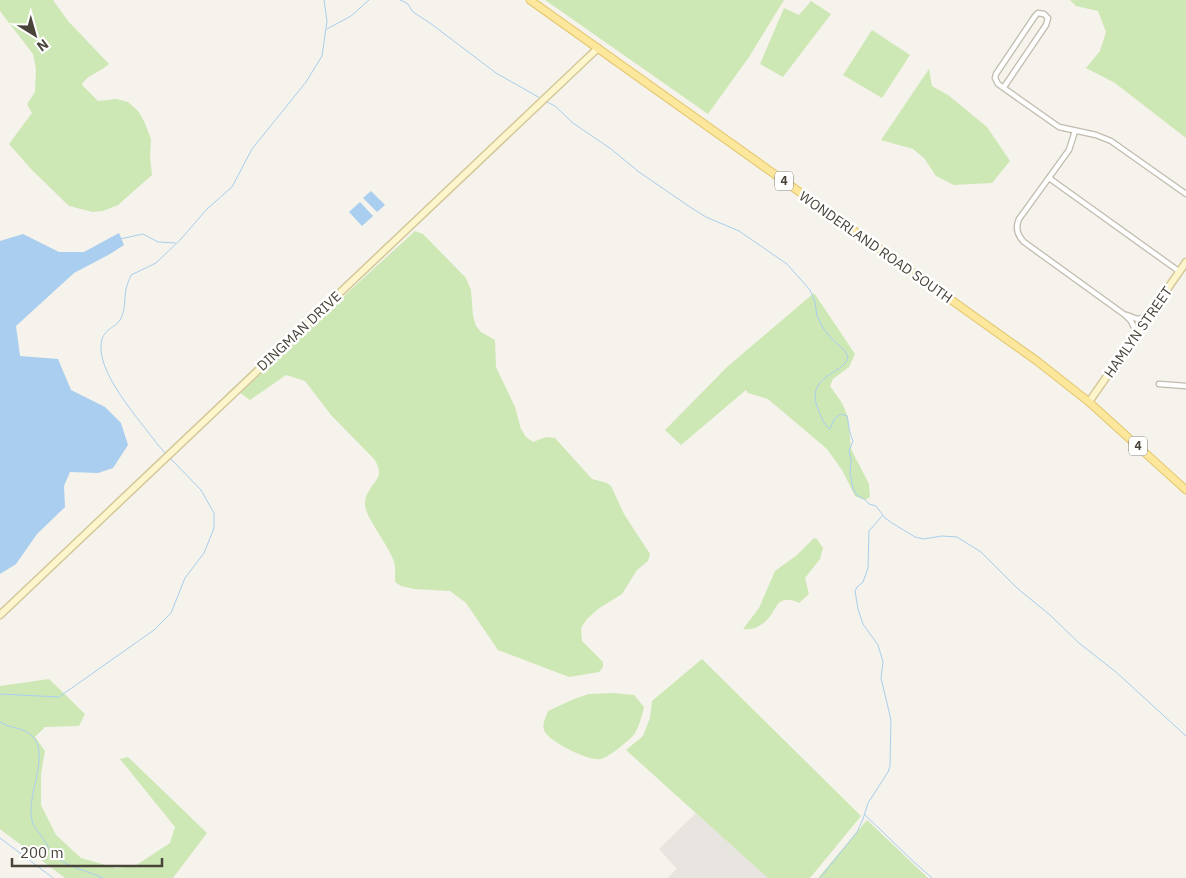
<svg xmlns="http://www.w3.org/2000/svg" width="1186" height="878" viewBox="0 0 1186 878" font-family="'IBM Plex Sans',sans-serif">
  <rect width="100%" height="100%" fill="#f5f3eb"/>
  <polygon fill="#e8e4df" points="696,813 768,878 667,878 677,869 659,849"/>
  <g fill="#cee8b5">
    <path d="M0 0H53L68 21 109 64C101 72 86 75 82 85L98 101 116 99 128 102 138 111 144 121 151 139 150 157 152 175 118 205 103 211 93 212 69 206 31 169 9 144 32 113 27 104 35 92 36 69 33 54 0 11Z"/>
    <polygon points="545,0 784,0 749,57 708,114"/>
    <polygon points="1070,0 1186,0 1186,138 1115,83 1086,68 1100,51 1106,32 1098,11 1076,6"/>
    <polygon points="811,1 831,14 783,77 760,64 784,8 799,15"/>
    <polygon points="872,30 910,55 882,98 843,75"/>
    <polygon points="929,69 932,86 948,95 987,127 1010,161 992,183 954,185 936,176 924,158 913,149 881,140"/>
    <path d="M415 231 423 234 466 278 471 290 473 316 476 326 481 332 495 340 496 367 515 407 521 429 526 437 533 442 546 437 555 438 592 479 607 483 611 486 624 514 650 554 648 561 637 570 622 594 598 609 587 619 581 628 582 641 603 662V667L599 672 569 677 498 650 466 603 450 591 414 589 401 586 395 582C395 574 396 565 393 559 388 545 364 515 365 504 366 482 389 481 374 459L331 415 305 381 286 375 250 400 239 392Z"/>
    <polygon points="814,293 855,354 849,367 833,379 830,386 842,403 848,417 851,449 869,484 870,497 865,500 855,496 842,470 827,449 768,399 748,393 746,390 681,445 665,430 727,367"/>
    <path d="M814 538 817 539 823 548 820 559 805 578 809 594 799 603C794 600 785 598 780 602 777 604 775 609 773 612 766 623 756 631 743 629L759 608 775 571 797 555Z"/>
    <polygon points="702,659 861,816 810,878 768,878 626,750 643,736 650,718 652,701"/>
    <polygon points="49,679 85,714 79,726 45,727 35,737 45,751 41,774 41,805 56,835 81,858 116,868 135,866 170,843 175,827 120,759 128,757 207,833 173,878 65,878 0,829 0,686"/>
    <path d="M613 693 634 695 644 707C642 716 639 726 635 733 632 739 607 758 601 759 590 762 547 741 544 730 542 723 546 717 548 711L574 699 589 694Z"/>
    <polygon points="867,820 928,878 818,878"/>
  </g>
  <g fill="#a9ceef">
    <polygon points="371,191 385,205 377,212 363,198"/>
    <polygon points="360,202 373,216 362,226 349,212"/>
    <polygon points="119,233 124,245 110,254 74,273 16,326 20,356 58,359 71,390 105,407 121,423 128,445 113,468 98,473 70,472 64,486 65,507 37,534 16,564 0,574 0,241 23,234 59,252 84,252"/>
  </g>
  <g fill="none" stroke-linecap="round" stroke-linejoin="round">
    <g stroke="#a9ceef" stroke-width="1">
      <polyline points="400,0 407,3 413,12 430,23 496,73 540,98"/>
      <polyline points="327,29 351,16 369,0"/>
      <path d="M545 101 555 106 573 123 611 149 639 172 690 207 706 217 739 231 787 264 810 290 815 302 817 316 823 328 831 338 845 351 848 357C844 375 804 375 818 409 821 416 823 424 830 429L835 418 841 414 847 416C849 425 849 432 853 441L849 451 851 460 850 472 853 489 858 496 864 499 869 504 876 506 885 518 892 523 915 537 924 539 942 536 957 537 981 552 1017 588 1050 615 1079 643 1116 672 1186 736"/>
      <polyline points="120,239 143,234 158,242 175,243"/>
      <path d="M165 453 158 445C140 420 93 370 102 339 105 329 116 327 120 320 126 310 124 299 126 289 127 285 129 280 131 275L156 263 181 239 207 209 232 187 252 149 306 82 322 56 327 21 324 0"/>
      <polyline points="0,694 59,697 154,630 171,613 185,578 204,553 214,528 214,513 201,490 170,458"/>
      <path d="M0 722C10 729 26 727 34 738 49 757 26 797 32 820 33 828 40 833 44 840 48 846 51 854 57 858 71 868 88 871 103 878"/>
      <path d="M865 815C888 836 908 858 932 878"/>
      <polyline points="0,838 53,878"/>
      <polyline points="820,878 857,832 863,819 868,803 888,772 890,766 891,720 881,678 883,662 878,645 863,624 858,609 855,591 857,587 863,582 868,568 869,531 882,516"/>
    </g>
    <defs>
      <g id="street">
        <polyline points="1004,87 1046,25 1048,18 1044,14 1038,13 1035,16 996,74 995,78 998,84 1059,127 1096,135 1111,141 1186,194"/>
        <path d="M1075 131 1069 150 1019 219C1015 228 1017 235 1024 242L1125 315 1131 321 1137 334"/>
        <polyline points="1049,178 1180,272"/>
        <polyline points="1127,315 1137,319 1148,317"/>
        <polyline points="1159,384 1186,386"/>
      </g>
      <g id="secondary">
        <polyline points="1089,402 1186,262"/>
        <polyline points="0,615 598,48"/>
      </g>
      <polyline id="primary" points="530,0 1037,361 1089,402 1186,490"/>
    </defs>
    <use href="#street" stroke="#c1bbad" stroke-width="7"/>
    <use href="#secondary" stroke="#d4c89b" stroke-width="9"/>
    <use href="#primary" stroke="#e2c66c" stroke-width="9"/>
    <use href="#street" stroke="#fff" stroke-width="4.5"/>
    <use href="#secondary" stroke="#fdf5cc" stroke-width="6"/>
    <use href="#primary" stroke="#fce79d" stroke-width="7"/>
  </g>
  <g text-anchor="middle" stroke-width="5" stroke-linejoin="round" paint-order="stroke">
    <g fill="#fff" stroke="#807c74" stroke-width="1">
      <rect x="775" y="171.5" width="18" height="19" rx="4"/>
      <rect x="1129" y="436.5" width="18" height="19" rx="4"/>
    </g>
    <g font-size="12" font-weight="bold" fill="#494439">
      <text x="784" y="185">4</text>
      <text x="1138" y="450">4</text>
    </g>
    <g font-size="14" fill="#494439" stroke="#fff">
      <text transform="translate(876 247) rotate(35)" y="5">WONDERLAND ROAD SOUTH</text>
      <text transform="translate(299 331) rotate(-43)" y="5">DINGMAN DRIVE</text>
      <text transform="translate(1138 332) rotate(-55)" y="5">HAMLYN STREET</text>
    </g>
  </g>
  <g transform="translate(35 35) rotate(143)" stroke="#ffffff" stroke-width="4" paint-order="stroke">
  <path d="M0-4L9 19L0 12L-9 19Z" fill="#494439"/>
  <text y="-8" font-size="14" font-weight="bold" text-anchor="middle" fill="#494439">N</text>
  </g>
  <path d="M12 858v8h150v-8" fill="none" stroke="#494439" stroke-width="2.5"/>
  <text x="20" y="858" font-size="15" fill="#494439" stroke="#ffffff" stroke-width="4" paint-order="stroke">200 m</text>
</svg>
